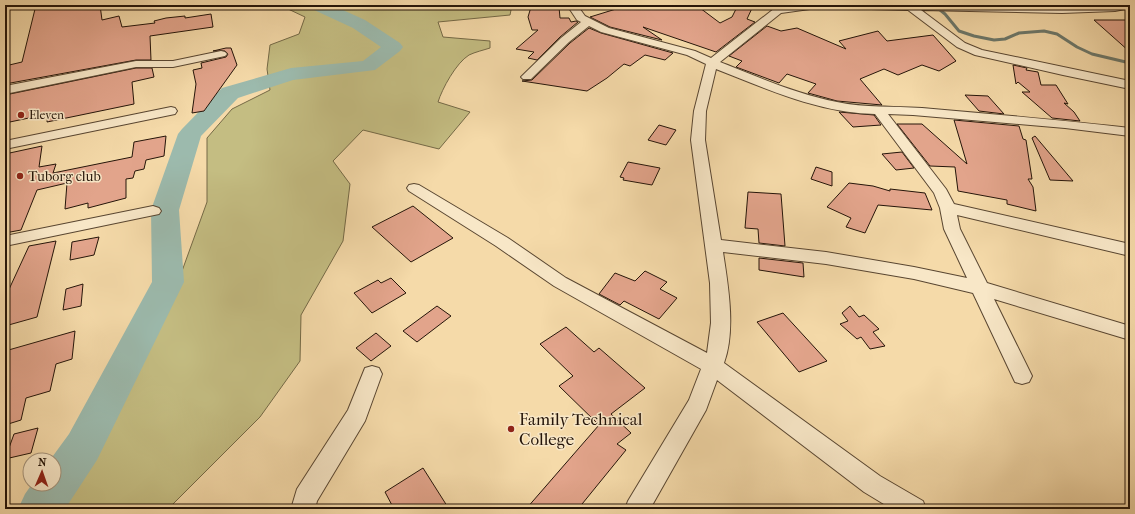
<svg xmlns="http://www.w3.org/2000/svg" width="1135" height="514" viewBox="0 0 1135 514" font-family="'IM FELL French Canon',serif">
  <rect width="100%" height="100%" fill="#f5daa9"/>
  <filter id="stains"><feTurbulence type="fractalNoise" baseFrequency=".005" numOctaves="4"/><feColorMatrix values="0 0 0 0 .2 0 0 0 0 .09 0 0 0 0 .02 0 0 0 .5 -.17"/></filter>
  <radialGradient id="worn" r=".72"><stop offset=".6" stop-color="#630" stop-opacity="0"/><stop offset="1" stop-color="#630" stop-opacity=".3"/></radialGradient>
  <path fill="#c4bd82" stroke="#746946" d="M287 5H512L510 15 438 22 443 37 490 41V48C484 50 475 52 469 55 456 63 442 89 438 102L470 112 439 149 363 130 333 161 350 184 343 241 301 315 300 361 260 417 168 509H63L165 318 207 202V138L232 109 270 90 267 69 270 45 299 34 305 17 286 8Z"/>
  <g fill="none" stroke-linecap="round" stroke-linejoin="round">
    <polyline stroke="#6c786b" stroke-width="3" points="934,5 945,14 959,31 974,36 994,40 1005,39 1019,33 1044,31 1057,34 1077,47 1092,54 1130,63"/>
    <polygon fill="#9cbaad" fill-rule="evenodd" points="310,5 332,5 365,20 400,43 403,47 400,51 375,70 293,80 238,98 201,136 179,210 184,282 97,460 65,509 18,509 25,494 32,484 54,484 54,460 50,460 69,434 152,282 151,210 178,134 182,129 222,88 291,68 363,61 381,47 353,28 312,9"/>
  </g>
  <g fill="#e2a48b" stroke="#251509">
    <polygon points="36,5 100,5 102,20 119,16 122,27 155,23 154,21 166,18 185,16 185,18 211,14 213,27 150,36 151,60 136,60 5,84 5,66 22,62"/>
    <polygon points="629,5 696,5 720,23 732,17 738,5 753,6 747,19 755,22 716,52 643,27 662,40 610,27 590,17"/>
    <polygon points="531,7 559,7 560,18 569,18 571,22 576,21 578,22 560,37 537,60 528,58 534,52 516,49 538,30 532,30 528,17"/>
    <polygon points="1094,20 1130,20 1130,52"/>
    <polygon points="767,26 781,31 797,28 846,49 839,41 878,31 887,41 933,35 956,61 939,71 922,65 898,75 884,69 860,79 882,105 837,101 808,93 816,84 787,74 779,83 736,67 742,61 729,56"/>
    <polygon points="589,28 601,33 673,53 665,60 645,55 630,66 624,64 607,78 587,91 522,81 532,80 570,43"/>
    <polygon points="226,48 231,48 237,65 204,111 192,113 196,84 193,70 202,68 201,63 226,57 228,54 225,51 213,51"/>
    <polygon points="1013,65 1027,68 1026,70 1038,72 1041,85 1056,85 1068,104 1064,103 1074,112 1080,121 1052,118 1022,92 1030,92 1018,82 1016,84"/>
    <polygon points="136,68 152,68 154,77 132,82 134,104 47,122 48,114 5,123 5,95"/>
    <polygon points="965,95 988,96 1004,114 979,111"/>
    <polygon points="839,112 874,115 881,125 853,127"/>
    <polygon points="954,120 1019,126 1023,139 1026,140 1032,179 1028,179 1033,187 1036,211 1007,204 1007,200 958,191 955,167 930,166 897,124 922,124 967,164"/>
    <polygon points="659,125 676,130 666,145 648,140"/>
    <polygon points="166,136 164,156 146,160 144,169 135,171 133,178 126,179 126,198 88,208 88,203 65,209 67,183 37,190 21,230 5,233 5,154 42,146 39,167 56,164 53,173 132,157 134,142"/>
    <polygon points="1035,136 1073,181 1050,180 1032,138"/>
    <polygon points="902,152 914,168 896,170 882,154"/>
    <polygon points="628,162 660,168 652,185 623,180 624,178 620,177"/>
    <polygon points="816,167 832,172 832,186 811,179"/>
    <polygon points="849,183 873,186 890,191 890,189 925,193 932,210 878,205 865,233 846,227 851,218 827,207"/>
    <polygon points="748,192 781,194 785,246 759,243 758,229 745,228"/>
    <polygon points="413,206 453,238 411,262 372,227"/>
    <polygon points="99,237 94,255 70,260 72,242"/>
    <polygon points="56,241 37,317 5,326 5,298 29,246"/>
    <polygon points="759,258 803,263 804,277 759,270"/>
    <polygon points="645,271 667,282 660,289 677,298 659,319 624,301 620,305 599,294 615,273 635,281"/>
    <polygon points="391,278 406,293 372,313 354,293 378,280 381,283"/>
    <polygon points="83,284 81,306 63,310 66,289"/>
    <polygon points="437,306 451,316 417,342 403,331"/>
    <polygon points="850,306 859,317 864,315 879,329 873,332 885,346 870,349 861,337 857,339 840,324 848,321 842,313"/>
    <polygon points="783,313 827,361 799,372 757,322"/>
    <polygon points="566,327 594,352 599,348 645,388 611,414 631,433 617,444 626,450 578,509 526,509 599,425 559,386 573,376 540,344"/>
    <polygon points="75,331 72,359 56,364 50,391 26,398 21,420 5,425 5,351"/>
    <polygon points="376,333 391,346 371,361 356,348"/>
    <polygon points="38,428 31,453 5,459 14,434"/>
    <polygon points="423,468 449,509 394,509 385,492"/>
  </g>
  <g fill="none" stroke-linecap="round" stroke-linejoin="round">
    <defs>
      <g id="minor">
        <polygon points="5,5 20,5 18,7 5,10"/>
        <path d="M567 5H577L585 16 609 28 695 51 711 58 775 8 794 5H822L817 8 781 13 720 62C758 77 796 94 837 102 865 108 893 106 922 108 991 114 1061 120 1130 128V136L1065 128 913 115 888 114 946 189 954 204 1130 244V256L957 215 960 229 987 283 1130 326V340L994 299 1032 376 1029 382 1022 384 1015 382 973 293 914 279 826 264 723 252C728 285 736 330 724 363L880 476 923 501 926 509H892L864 492 717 380 706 410 650 509H625L628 501 689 400 701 369 554 286 496 246 409 191 407 188 409 185 414 184 419 185 508 238 566 278 707 353 711 323 710 283 691 140 694 111 706 64 687 55 601 32 589 26 569 42 531 79H523L521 77 523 75 561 38 581 22 577 20ZM716 69C767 89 819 113 875 114L934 193 940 208 944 229 967 278 914 267 826 252 721 240 705 140 706 111Z"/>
        <polygon points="829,5 966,5 1062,7 1130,5 1130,8 1115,11 1062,13 921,10 965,43 982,50 1130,81 1130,89 1063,75 975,55 957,47 908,10 834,8"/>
        <polygon points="221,51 225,52 227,54 225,56 173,67 136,67 5,94 5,86 136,61 173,61"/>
        <polygon points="171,107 175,108 177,111 175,114 5,149 5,141"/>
        <polygon points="153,206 159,208 161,211 159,214 5,246 5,236"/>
        <polygon points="372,366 379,368 382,374 365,421 317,501 315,509 291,509 297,489 348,410 365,368"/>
      </g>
    </defs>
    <use href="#minor" stroke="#594631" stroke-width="2"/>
    <use href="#minor" fill="#f8e7c7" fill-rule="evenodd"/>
  </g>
  <g fill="#8f2418" stroke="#f8e7c7" stroke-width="1.5">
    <circle cx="21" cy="115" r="4"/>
    <circle cx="20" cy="176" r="4"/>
    <circle cx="511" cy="429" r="4"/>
  </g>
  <g text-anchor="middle" stroke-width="3" stroke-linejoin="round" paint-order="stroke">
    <g font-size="12" fill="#251509" stroke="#f8e7c7" text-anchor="start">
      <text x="29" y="119">Eleven</text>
    </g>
    <g font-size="14" fill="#251509" stroke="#f8e7c7" text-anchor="start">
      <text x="28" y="181">Tuborg club</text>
    </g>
    <g font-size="17" fill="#251509" stroke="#f8e7c7" text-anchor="start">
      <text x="519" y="425">Family Technical<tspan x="519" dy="20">College</tspan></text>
    </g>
  </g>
  <rect width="1135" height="514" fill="none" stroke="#f5daa9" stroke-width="20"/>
  <rect x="6" y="6" width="1123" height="502" fill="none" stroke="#251509" stroke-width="2"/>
  <rect x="10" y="10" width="1115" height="494" fill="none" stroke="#251509"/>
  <g transform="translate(42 472) rotate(2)"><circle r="19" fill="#f8e7c7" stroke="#a4937b"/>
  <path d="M0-3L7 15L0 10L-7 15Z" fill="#8f2418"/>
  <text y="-6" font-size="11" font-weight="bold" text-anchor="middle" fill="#251509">N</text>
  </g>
  <rect width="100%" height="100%" filter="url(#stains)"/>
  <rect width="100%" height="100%" fill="url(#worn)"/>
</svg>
